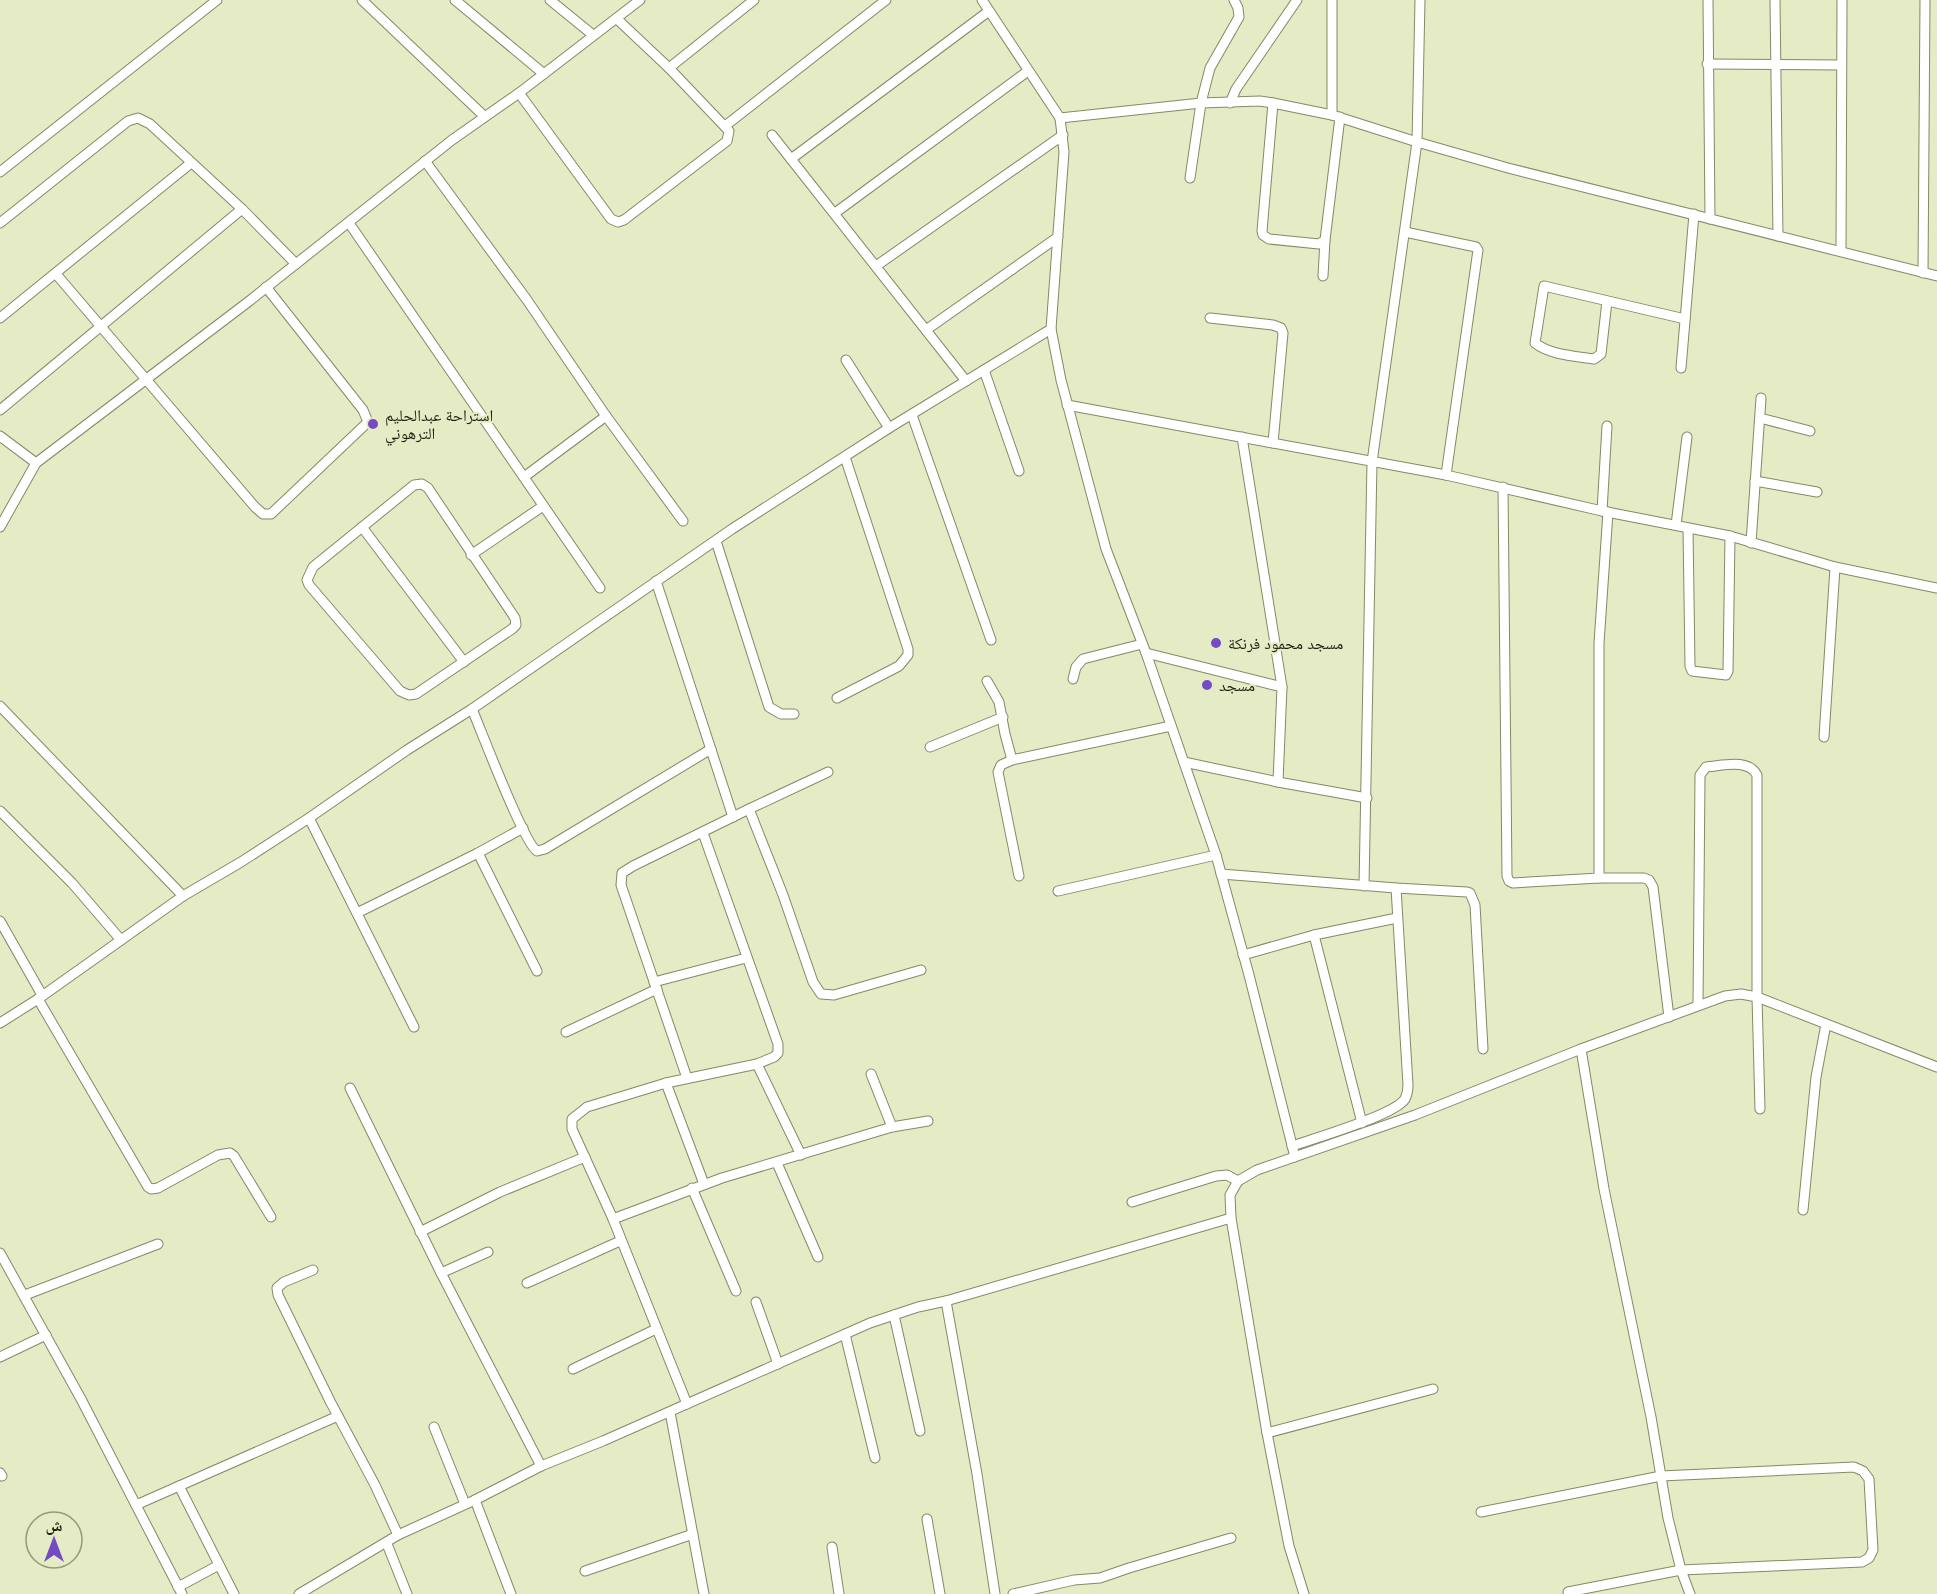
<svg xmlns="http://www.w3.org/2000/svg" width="1937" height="1594" viewBox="0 0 1937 1594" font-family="'Open Sans','Noto Naskh Arabic',sans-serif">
  <rect width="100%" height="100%" fill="#e5ebc5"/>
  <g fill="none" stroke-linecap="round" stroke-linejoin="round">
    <defs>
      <g id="minor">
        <polyline points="362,0 484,116"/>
        <polyline points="455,0 544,74"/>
        <polyline points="550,0 593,35"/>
        <polyline points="982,0 1060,118 1064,152 1051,329 1061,380 1106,549 1146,653 1216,855 1249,975 1295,1157"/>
        <polyline points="1708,0 1710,219"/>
        <polyline points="1775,0 1778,236"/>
        <polyline points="1707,64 1841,65"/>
        <polyline points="669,68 754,0"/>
        <polyline points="519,93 611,219 618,222 624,220 727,141 729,131 669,68 617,19"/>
        <polyline points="1230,103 1236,89 1297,0"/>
        <polyline points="1273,103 1262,231 1263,235 1269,239 1319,244 1325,240 1340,117"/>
        <polyline points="1332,115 1332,0"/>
        <polyline points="1060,118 1201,103 1260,101 1273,103 1332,115 1417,142 1508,168 1937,276"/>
        <polyline points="725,126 886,0"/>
        <polyline points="772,135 966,381"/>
        <polyline points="791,159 989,11"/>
        <polyline points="425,161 527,300 606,416 683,521"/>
        <polyline points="0,172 217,0"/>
        <polyline points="1190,178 1201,103 1210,68 1239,17 1238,8 1234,0"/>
        <polyline points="835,213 1028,71"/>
        <polyline points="0,223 128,121 138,118 150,124 242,209 296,264"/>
        <polyline points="349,223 600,588"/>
        <polyline points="1405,232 1476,247 1478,250 1446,475"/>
        <polyline points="1841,251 1842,0"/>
        <polyline points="876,266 1063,135"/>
        <polyline points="1923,273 1925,0"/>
        <polyline points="56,274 255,507 263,514 271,514 368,422 363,410 266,287"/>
        <polyline points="1323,276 1325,240"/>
        <path d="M1607 301 1601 354 1594 359C1575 356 1550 355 1535 343L1544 286 1685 319"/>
        <polyline points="0,318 191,163"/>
        <polyline points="1210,318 1273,325 1281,328 1283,333 1273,443"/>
        <polyline points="926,330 1058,237"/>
        <polyline points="846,360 889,428"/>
        <polyline points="1681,368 1694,214"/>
        <polyline points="984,370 1019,471"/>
        <polyline points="1067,405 1446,475 1602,511 1730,536 1835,567 1937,588"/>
        <polyline points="0,410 242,209"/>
        <polyline points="912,415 991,640"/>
        <polyline points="1760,418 1810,431"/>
        <polyline points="0,436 36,463"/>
        <polyline points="1242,437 1282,687 1278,782"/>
        <polyline points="524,477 606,416"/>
        <polyline points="1755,481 1817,492"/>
        <polygon points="422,484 428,488 515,618 516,625 512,629 416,694 409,695 400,691 309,585 307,580 313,567 414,485"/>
        <polyline points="1503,487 1507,876 1509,881 1513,883 1599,878 1599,643 1608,512"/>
        <polyline points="1602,511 1607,426"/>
        <polyline points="1676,525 1687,437"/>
        <polyline points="0,527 36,463 248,302 452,140 519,93 640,0"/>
        <polyline points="362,527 464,662"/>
        <polyline points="1688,528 1690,666 1692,671 1726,675 1728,671 1730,536"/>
        <polyline points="716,541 769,707 781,714 794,714"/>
        <polyline points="1751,543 1761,398"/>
        <polyline points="471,555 543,506"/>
        <polyline points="656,581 733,817"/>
        <polyline points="1146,653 1282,687"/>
        <polyline points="1073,679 1076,667 1083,659 1142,644"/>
        <polyline points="987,681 999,702 1005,734 1012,760"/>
        <polyline points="837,698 899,666 908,655 908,649 845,457"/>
        <polyline points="0,706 183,896"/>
        <path d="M472 709C481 730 524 844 537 851L545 849 711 749"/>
        <polyline points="1824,737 1835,567"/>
        <polyline points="930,747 1003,717"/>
        <polyline points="1184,762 1278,782 1367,798"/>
        <polyline points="749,809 828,772"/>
        <polyline points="0,811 72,883 121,940"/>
        <polyline points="309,818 414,1027"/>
        <polyline points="478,853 537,971"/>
        <polyline points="1221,874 1396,888 1467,892 1470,893 1475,905 1483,1049"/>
        <polyline points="1019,876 998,772 1001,765 1012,760 1171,726"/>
        <polyline points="1599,878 1644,878 1649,880 1653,887 1669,1017"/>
        <polyline points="1364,886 1372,462 1417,142 1420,0"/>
        <polyline points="1058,891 1216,855"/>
        <polyline points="357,913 478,853 523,828"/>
        <polyline points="0,921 42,995"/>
        <polyline points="1314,935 1362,1123"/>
        <polyline points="1243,955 1314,935 1397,918"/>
        <polyline points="654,982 746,958"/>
        <polyline points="38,999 148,1187 151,1189 158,1188 218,1155 230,1153 234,1156 271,1217"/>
        <path d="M1698 1005 1700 775 1706 767C1722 766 1748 758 1757 775V997L1760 1109"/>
        <polyline points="0,1023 38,999 183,896 241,862 309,818 407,750 472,709 732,529 889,428 1051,329"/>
        <polyline points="566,1032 657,989"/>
        <polyline points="1581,1049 1604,1189 1651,1417 1668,1518 1681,1570 1690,1594"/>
        <polyline points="757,1064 801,1155"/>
        <polyline points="871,1074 892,1127"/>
        <polyline points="687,1078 621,885 622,873 633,866 749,809 783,895 813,982 821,994 834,995 921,970"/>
        <polyline points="666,1083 704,1184"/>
        <polyline points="350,1088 441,1273 541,1466"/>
        <path d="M1292 1146C1313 1139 1395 1115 1405 1099 1407 1095 1408 1089 1408 1085L1396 888"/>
        <polyline points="777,1163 818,1257"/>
        <polyline points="692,1188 736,1291"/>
        <polyline points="1132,1202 1216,1176 1227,1175 1238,1181"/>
        <polyline points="1803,1210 1816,1077 1826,1024"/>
        <polyline points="613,1219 722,1178 892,1127 928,1121"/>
        <polyline points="420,1232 500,1192 585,1157"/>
        <polyline points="0,1253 81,1399 182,1594"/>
        <polyline points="313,1270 284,1282 277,1288 278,1295 330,1401 375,1485 398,1535"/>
        <polyline points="441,1273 488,1252"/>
        <polyline points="527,1283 620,1241"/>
        <polyline points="25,1295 158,1244"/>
        <polyline points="946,1301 977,1474 995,1594"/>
        <polyline points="756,1302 778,1364"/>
        <polyline points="894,1315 920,1431"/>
        <polyline points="845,1334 875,1458"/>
        <polyline points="0,1357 46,1335"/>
        <polyline points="573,1369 656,1329"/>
        <polyline points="687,1404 613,1219 572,1129 572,1119 587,1107 666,1083 757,1064 774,1057 778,1053 778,1044 703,833"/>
        <polyline points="670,1412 704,1594"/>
        <polyline points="434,1427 465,1504"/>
        <polyline points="1267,1433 1433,1389"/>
        <polyline points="0,1473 2,1476"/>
        <polyline points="179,1486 234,1594"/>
        <polyline points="475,1500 511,1594"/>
        <polyline points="136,1505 338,1416"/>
        <polyline points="1481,1512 1661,1476 1854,1467 1863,1471 1869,1479 1873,1550 1869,1558 1862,1562 1681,1570 1568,1592"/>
        <polyline points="927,1519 940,1594"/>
        <polyline points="387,1544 407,1594"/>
        <polyline points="832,1547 839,1594"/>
        <polyline points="585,1571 693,1534"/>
        <polyline points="178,1587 219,1565"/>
        <polyline points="299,1594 398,1535 475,1500 541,1466 603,1441 870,1323 918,1307 946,1301 1231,1218"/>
        <polyline points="1013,1594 1074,1580 1100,1578 1129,1568 1231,1538"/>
        <polyline points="1304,1594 1289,1546 1267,1433 1231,1218 1230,1195 1238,1181 1257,1170 1415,1115 1581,1049 1725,996 1741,994 1757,997 1937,1067"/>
      </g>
    </defs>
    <use href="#minor" stroke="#848966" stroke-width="11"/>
    <use href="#minor" stroke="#fff" stroke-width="9"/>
  </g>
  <g fill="#744bc4" stroke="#e5ebc5" stroke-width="2">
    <circle cx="373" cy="424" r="6"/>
    <circle cx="1216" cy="643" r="6"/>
    <circle cx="1207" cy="685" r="6"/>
  </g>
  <g text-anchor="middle" stroke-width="4.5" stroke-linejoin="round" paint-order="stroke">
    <g font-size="16" fill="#1e2012" stroke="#e5ebc5" text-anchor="start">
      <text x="385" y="421">استراحة عبدالحليم<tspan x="385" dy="18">الترهوني</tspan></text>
      <text x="1228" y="649">مسجد محمود فرنكة</text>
      <text x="1219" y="691">مسجد</text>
    </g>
  </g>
  <g transform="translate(54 1540)"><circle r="28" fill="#e5ebc5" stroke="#959a7d" stroke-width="1.5"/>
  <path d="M0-4.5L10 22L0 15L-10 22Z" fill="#744bc4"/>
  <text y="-9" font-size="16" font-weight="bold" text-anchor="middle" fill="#1e2012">ش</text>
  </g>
</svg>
